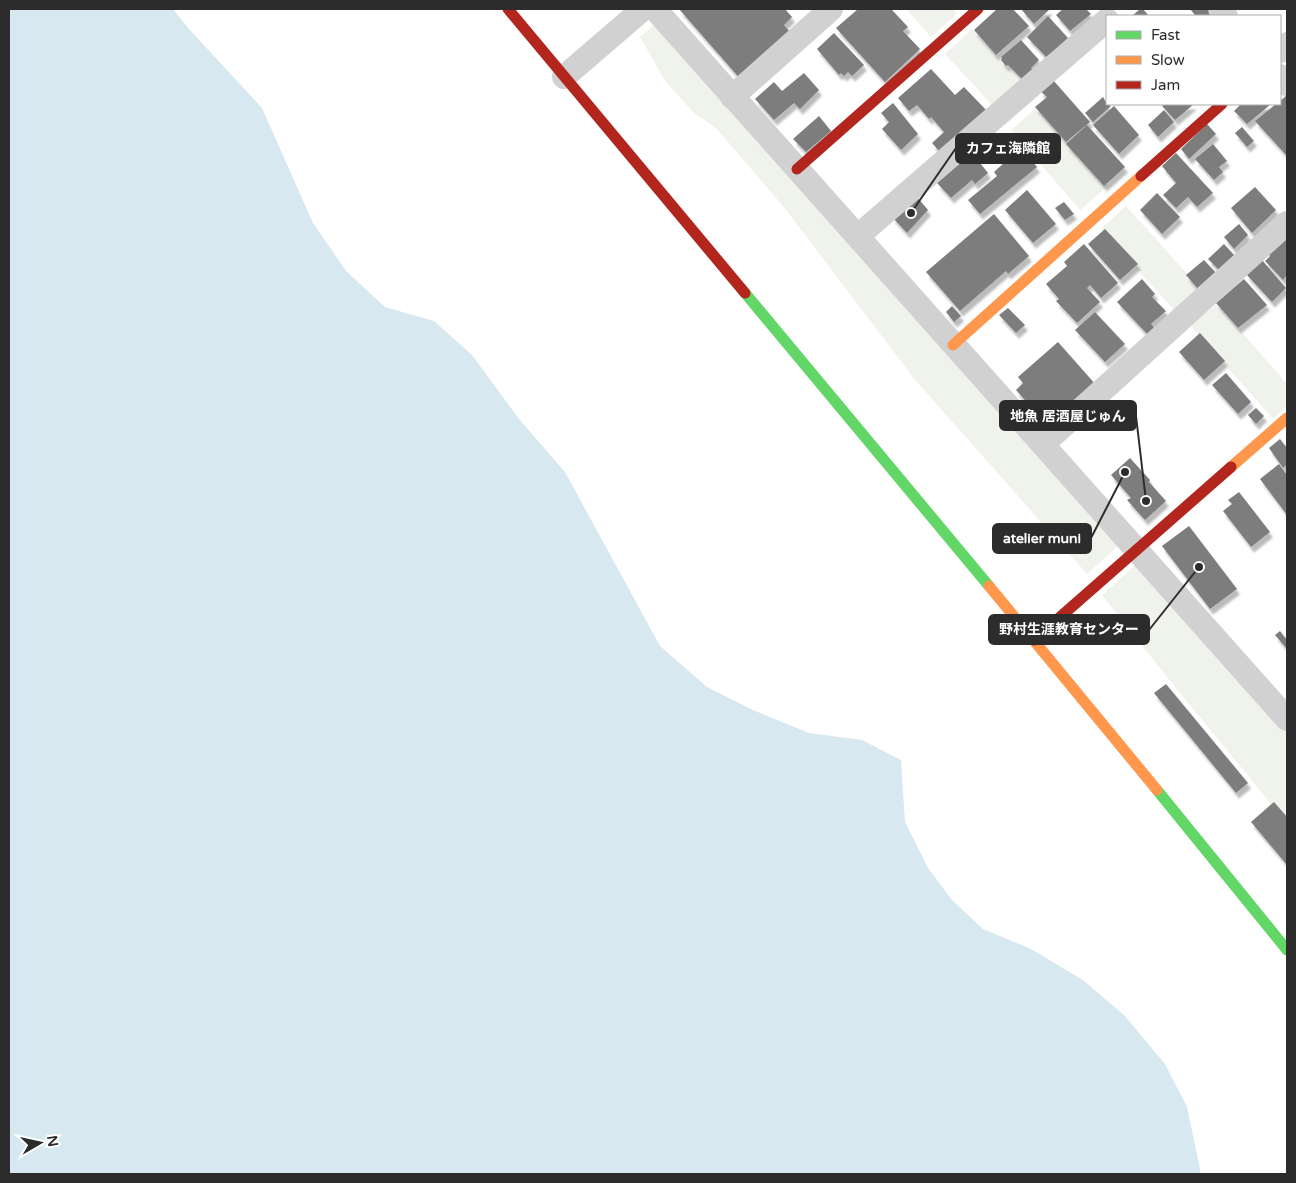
<svg xmlns="http://www.w3.org/2000/svg" width="1296" height="1183" viewBox="0 0 1296 1183" font-family="'Varela Round','Noto Sans JP',sans-serif">
  <defs>
    <filter id="shadow"><feDropShadow dx="3" dy="5.5" stdDeviation="1" flood-color="#0004"/></filter>
  </defs>
  <rect width="100%" height="100%" fill="#fff"/>
  <g fill="#f0f3eb">
    <polygon points="906,9 953,9 957,14 931,37"/>
    <polygon points="656,23 1119,545 1087,574 916,381 783,206 716,128 694,113 665,81 640,37"/>
    <polygon points="972,29 1021,83 994,107 945,54"/>
    <polygon points="1040,105 1108,186 1080,210 1011,130"/>
    <polygon points="1126,206 1199,287 1174,310 1101,229"/>
    <polygon points="1217,304 1287,384 1287,406 1273,419 1191,326"/>
    <polygon points="1137,564 1287,733 1287,823 1179,692 1102,595"/>
  </g>
  <polygon fill="#d8e8f0" points="9,9 173,9 189,29 262,108 313,223 346,271 385,307 434,321 472,355 519,419 565,472 660,646 707,687 753,710 809,733 862,740 901,760 905,822 928,868 952,900 983,929 1031,949 1083,980 1125,1016 1165,1064 1187,1107 1200,1169 1200,1174 9,1174"/>
  <g fill="#7d7d7d" filter="url(#shadow)">
    <polygon points="679,9 785,9 792,17 784,25 794,37 743,82"/>
    <polygon points="858,9 894,9 892,10 908,27 903,31 920,49 885,82 836,28"/>
    <polygon points="997,9 1013,9 1029,26 996,55 974,30"/>
    <polygon points="1021,9 1050,9 1034,24"/>
    <polygon points="1063,9 1086,9 1091,14 1070,31 1056,15"/>
    <polygon points="1140,9 1143,9 1149,16 1132,16"/>
    <polygon points="1190,9 1214,9 1221,16 1193,16 1195,15"/>
    <polygon points="1048,16 1068,38 1047,58 1027,37"/>
    <polygon points="834,33 864,65 852,76 848,72 844,76 841,73 839,75 817,49"/>
    <polygon points="1021,40 1039,60 1031,68 1034,70 1023,80 1008,65 1006,66 1001,60 1002,58 1001,57"/>
    <polygon points="931,69 955,95 964,87 988,112 941,153 932,143 944,132 931,117 929,119 917,105 909,111 898,98"/>
    <polygon points="804,73 819,90 800,109 794,103 774,120 755,99 774,82 782,91"/>
    <polygon points="1053,80 1090,122 1066,142 1035,107 1047,97 1040,91"/>
    <polygon points="1287,95 1287,156 1255,121 1276,104 1280,104 1280,101"/>
    <polygon points="1103,97 1107,104 1111,106 1093,122 1085,113"/>
    <polygon points="893,103 918,134 901,150 882,129 889,122 881,113"/>
    <polygon points="1165,104 1194,104 1175,120 1162,106"/>
    <polygon points="1241,104 1271,104 1247,124 1234,111"/>
    <polygon points="1114,106 1139,135 1119,154 1093,125"/>
    <polygon points="1164,110 1174,122 1158,137 1148,125"/>
    <polygon points="819,116 831,131 806,152 793,139"/>
    <polygon points="1207,124 1216,134 1189,159 1181,149"/>
    <polygon points="1087,125 1125,167 1104,186 1066,144"/>
    <polygon points="1242,127 1254,141 1247,147 1235,133"/>
    <polygon points="1009,133 1037,167 980,214 968,200 997,176 994,172 1005,162 993,146"/>
    <polygon points="1213,144 1227,161 1219,167 1223,172 1214,180 1195,159"/>
    <polygon points="972,153 988,173 975,184 972,180 951,198 937,183"/>
    <polygon points="1176,153 1213,193 1197,207 1188,197 1176,208 1163,195 1176,183 1162,166"/>
    <polygon points="1255,187 1276,210 1252,233 1231,208"/>
    <polygon points="1027,190 1056,224 1033,243 1005,210"/>
    <polygon points="1157,193 1180,217 1162,234 1140,210"/>
    <polygon points="917,197 928,210 907,233 892,217"/>
    <polygon points="1064,202 1074,214 1065,220 1055,208"/>
    <polygon points="994,214 1029,256 1008,274 1006,271 960,311 926,272"/>
    <polygon points="1239,224 1248,235 1234,249 1224,237"/>
    <polygon points="1105,229 1138,264 1120,280 1088,244"/>
    <polygon points="1287,233 1287,275 1283,280 1265,261 1270,256 1267,251"/>
    <polygon points="1084,244 1118,283 1101,298 1090,285 1087,288 1100,302 1077,323 1056,301 1059,299 1046,284 1067,266 1064,262"/>
    <polygon points="1224,244 1235,256 1219,270 1208,259"/>
    <polygon points="1204,260 1217,274 1199,290 1186,275"/>
    <polygon points="1262,260 1286,288 1272,302 1246,274"/>
    <polygon points="1142,279 1155,294 1152,297 1166,311 1151,324 1156,330 1149,336 1117,302"/>
    <polygon points="1244,279 1267,305 1238,328 1216,303"/>
    <polygon points="952,306 961,316 954,322 946,312"/>
    <polygon points="1008,308 1025,325 1016,333 999,315"/>
    <polygon points="1095,312 1125,344 1105,362 1075,330"/>
    <polygon points="1200,333 1225,361 1204,380 1179,352"/>
    <polygon points="1058,342 1096,385 1058,419 1055,416 1046,424 1016,390 1023,383 1018,377"/>
    <polygon points="1226,373 1251,402 1238,414 1212,385"/>
    <polygon points="1256,408 1264,416 1256,424 1248,415"/>
    <polygon points="1280,439 1287,448 1287,464 1283,468 1269,448"/>
    <polygon points="1130,458 1150,480 1149,482 1166,501 1145,520 1127,500 1131,498 1111,475"/>
    <polygon points="1279,464 1287,475 1287,515 1260,479"/>
    <polygon points="1239,492 1270,532 1251,547 1223,511 1232,504 1228,500"/>
    <polygon points="1189,526 1237,589 1210,609 1162,546"/>
    <polygon points="1280,631 1287,640 1287,649 1275,635"/>
    <polygon points="1166,684 1248,783 1236,793 1154,693"/>
    <polygon points="1274,802 1287,817 1287,865 1251,822"/>
  </g>
  <g fill="none" stroke-linecap="round" stroke-linejoin="round">
    <g stroke="#d1d1d1" stroke-width="24">
      <polyline points="655,9 1287,719"/>
      <polyline points="1220,9 1226,16"/>
      <polyline points="1280,51 1287,44"/>
      <polyline points="1280,76 1287,84"/>
      <polyline points="564,77 643,9"/>
      <polyline points="732,97 831,9"/>
      <polyline points="858,236 1107,20"/>
      <polyline points="1043,444 1287,223"/>
    </g>
    <g stroke="#63d668" stroke-width="11">
      <polyline points="745,293 989,586"/>
      <polyline points="1157,790 1287,950"/>
    </g>
    <g stroke="#ff974d" stroke-width="11">
      <polyline points="953,345 1141,176"/>
      <polyline points="1231,467 1287,418"/>
      <polyline points="989,586 1157,790"/>
    </g>
    <g stroke="#b3261e" stroke-width="11">
      <polyline points="508,9 745,293"/>
      <polyline points="797,169 978,9"/>
      <polyline points="1141,176 1222,104"/>
      <polyline points="1034,640 1231,467"/>
    </g>
  </g>
  <path fill="none" stroke="#2c2c2c" stroke-width="2" d="M911 213L956 148M1146 501L1136 416M1125 472L1091 538M1199 567L1149 630"/>
  <g fill="#2c2c2c" stroke="#fff" stroke-width="2">
    <circle cx="911" cy="213" r="5"/>
    <circle cx="1146" cy="501" r="5"/>
    <circle cx="1125" cy="472" r="5"/>
    <circle cx="1199" cy="567" r="5"/>
  </g>
  <g fill="#2c2c2c" stroke="#2c2c2c" stroke-width="2">
    <rect x="956" y="134" width="104" height="29" rx="5"/>
    <rect x="1000" y="401" width="136" height="29" rx="5"/>
    <rect x="993" y="524" width="98" height="29" rx="5"/>
    <rect x="989" y="615" width="160" height="29" rx="5"/>
  </g>
  <g font-size="14" text-anchor="middle" font-weight="bold" fill="#fff">
    <text x="1008" y="153">カフェ海隣館</text>
    <text x="1068" y="421">地魚 居酒屋じゅん</text>
    <text x="1042" y="543">atelier muni</text>
    <text x="1069" y="634">野村生涯教育センター</text>
  </g>
  <rect width="1296" height="1183" fill="none" stroke="#2c2c2c" stroke-width="20"/>
  <rect x="1106" y="15" width="175" height="90" fill="#ffffff" stroke="#ababab"/>
  <rect x="1116" y="31" width="25" height="8" fill="#63d668" stroke="#ababab"/>
  <text x="1151" y="40" font-size="15" fill="#2c2c2c">Fast</text>
  <rect x="1116" y="56" width="25" height="8" fill="#ff974d" stroke="#ababab"/>
  <text x="1151" y="65" font-size="15" fill="#2c2c2c">Slow</text>
  <rect x="1116" y="81" width="25" height="8" fill="#b3261e" stroke="#ababab"/>
  <text x="1151" y="90" font-size="15" fill="#2c2c2c">Jam</text>
  <g transform="translate(40 1143) rotate(81)" stroke="#ffffff" stroke-width="4" paint-order="stroke">
  <path d="M0-4L9 19L0 12L-9 19Z" fill="#2c2c2c"/>
  <text y="-8" font-size="14" font-weight="bold" text-anchor="middle" fill="#2c2c2c">N</text>
  </g>
</svg>
